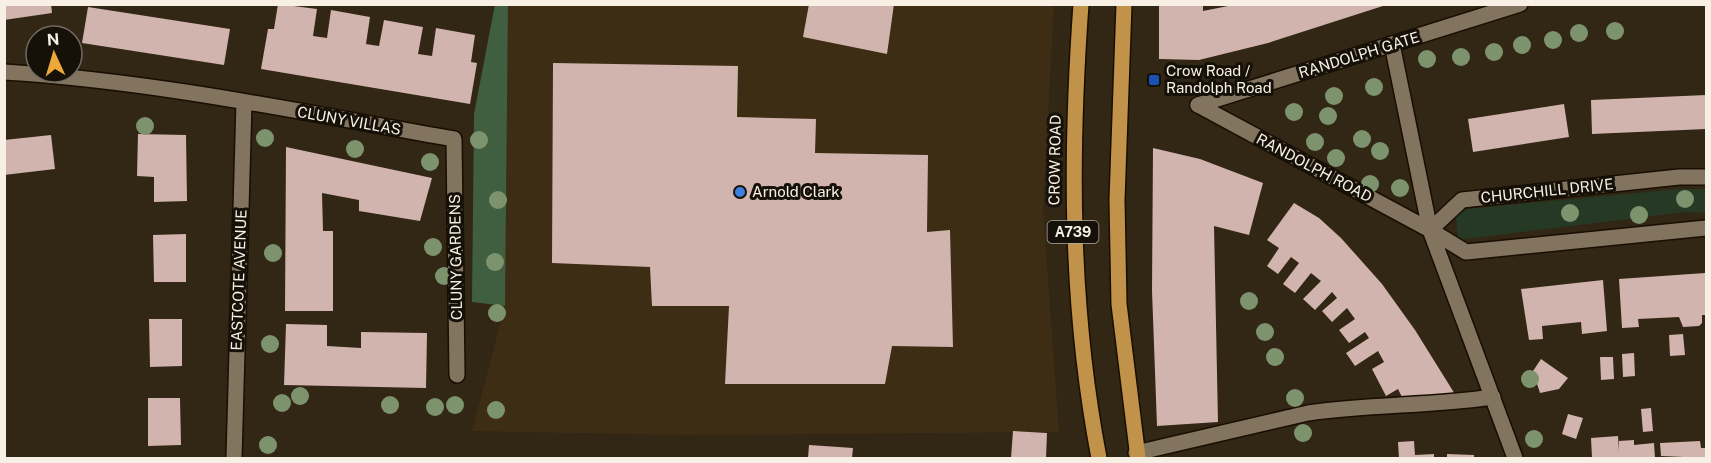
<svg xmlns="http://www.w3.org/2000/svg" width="1711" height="463" viewBox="0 0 1711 463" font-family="'Public Sans',sans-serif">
  <rect width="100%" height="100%" fill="#322614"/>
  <polygon fill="#3d2d15" points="508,5 1054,5 1043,210 1059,432 686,435 472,431 505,306"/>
  <polygon fill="#253925" points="1680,189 1706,189 1706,213 1685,212 1458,240 1455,210"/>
  <polygon fill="#405e40" points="495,4 508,5 505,306 472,302 474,114"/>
  <g fill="#d1b4ad">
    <polygon points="4,4 51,4 52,13 4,20"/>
    <polygon points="278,4 317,9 313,36 327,38 331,10 370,17 366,44 372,45 379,46 384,20 423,27 418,54 432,56 436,28 475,35 471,62 477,63 470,104 261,69 268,29 274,29"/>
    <polygon points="809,4 894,4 887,54 803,37"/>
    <polygon points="1159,4 1203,4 1203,11 1238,4 1386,5 1268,43 1199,60 1159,59"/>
    <polygon points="88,7 230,29 224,65 82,43"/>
    <polygon points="553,63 738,66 737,117 816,119 815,153 928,155 927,232 950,230 953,347 892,346 885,384 725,384 729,306 652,306 650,267 552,263"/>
    <polygon points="1706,95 1706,129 1592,134 1591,100"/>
    <polygon points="1564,104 1569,137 1473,152 1468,119"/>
    <polygon points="138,134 186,135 187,201 154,202 154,177 137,176"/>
    <polygon points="51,135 55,169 4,175 4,140"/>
    <polygon points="286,147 432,178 420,221 359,211 359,200 322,193 323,231 333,231 333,311 285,311"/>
    <polygon points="1153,148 1200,159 1263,183 1249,235 1214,226 1218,422 1157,426 1152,291"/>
    <polygon points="1294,203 1319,218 1341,238 1382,284 1415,330 1458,399 1403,399 1398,389 1386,396 1372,369 1384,362 1378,351 1355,366 1346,353 1369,338 1365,332 1349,343 1339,330 1355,319 1347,308 1332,322 1322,311 1337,298 1332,292 1315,310 1303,299 1321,281 1311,273 1295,293 1283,284 1299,263 1291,257 1278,274 1267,266 1279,248 1267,240"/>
    <polygon points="186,234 186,282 154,282 153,235"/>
    <polygon points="1705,273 1706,315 1702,315 1702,323 1699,326 1683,327 1679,317 1638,319 1639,327 1622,328 1619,279"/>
    <polygon points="1603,280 1607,331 1582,334 1581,322 1542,326 1543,339 1529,340 1521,289"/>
    <polygon points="149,319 182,319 182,366 150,367"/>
    <polygon points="286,324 327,325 327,346 361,348 361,332 427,333 426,388 284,385"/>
    <polygon points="1683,334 1685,355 1670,356 1669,335"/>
    <polygon points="1634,353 1635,376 1623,377 1622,354"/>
    <polygon points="1600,357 1613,357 1614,379 1601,380"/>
    <polygon points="1541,359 1568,378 1559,389 1540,393 1533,371"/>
    <polygon points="148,398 180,398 181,445 148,446"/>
    <polygon points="1651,408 1653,431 1643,432 1641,409"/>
    <polygon points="1568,414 1583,418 1576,439 1562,434"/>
    <polygon points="1013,431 1047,433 1046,458 1011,458"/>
    <polygon points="1618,436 1619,451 1619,441 1634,440 1634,445 1654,443 1655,458 1592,458 1591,438"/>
    <polygon points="1414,441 1415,455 1434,454 1434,458 1399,458 1398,442"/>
    <polygon points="1700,441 1701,448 1706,448 1706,458 1661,456 1660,443"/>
    <polygon points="809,445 853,448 852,458 808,458"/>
    <polygon points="1447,454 1474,455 1474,458 1447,458"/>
  </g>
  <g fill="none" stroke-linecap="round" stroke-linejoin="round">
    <defs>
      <g id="minor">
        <polyline points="1392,44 1430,230 1515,458"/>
        <path d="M4 72C155 81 306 113 454 139L457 375"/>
        <polyline points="1198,105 1430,230 1466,252 1706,228"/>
        <polyline points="1198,105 1520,4"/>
        <polyline points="1430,230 1462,200 1679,177 1706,177"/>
        <path d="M1136 453 1308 413C1370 404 1432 406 1493 397"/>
        <polyline points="234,458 244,102"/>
      </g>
      <g id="major">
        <path d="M1081 4C1070 157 1070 307 1099 458"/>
        <polyline points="1124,4 1117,200 1119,304 1138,458"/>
      </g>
    </defs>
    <use href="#minor" stroke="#190e01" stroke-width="18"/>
    <use href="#major" stroke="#190e01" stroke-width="18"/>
    <use href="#minor" stroke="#837460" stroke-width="15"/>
    <use href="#major" stroke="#c19249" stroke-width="15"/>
  </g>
  <g fill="#7c936e">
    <circle cx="1615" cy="31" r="9"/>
    <circle cx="1579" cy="33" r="9"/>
    <circle cx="1553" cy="40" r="9"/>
    <circle cx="1522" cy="45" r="9"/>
    <circle cx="1494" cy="52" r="9"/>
    <circle cx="1461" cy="57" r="9"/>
    <circle cx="1427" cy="59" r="9"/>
    <circle cx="1374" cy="87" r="9"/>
    <circle cx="1334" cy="96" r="9"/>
    <circle cx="1294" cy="112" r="9"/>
    <circle cx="1328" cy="116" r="9"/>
    <circle cx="145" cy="126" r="9"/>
    <circle cx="265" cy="138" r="9"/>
    <circle cx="1362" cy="139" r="9"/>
    <circle cx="479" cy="140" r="9"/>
    <circle cx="1315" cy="142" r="9"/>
    <circle cx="355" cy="149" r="9"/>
    <circle cx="1380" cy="151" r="9"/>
    <circle cx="1336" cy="158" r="9"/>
    <circle cx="430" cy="162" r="9"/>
    <circle cx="1370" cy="184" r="9"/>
    <circle cx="1400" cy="188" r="9"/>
    <circle cx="1685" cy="199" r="9"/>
    <circle cx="498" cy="200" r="9"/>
    <circle cx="1570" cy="213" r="9"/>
    <circle cx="1639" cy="215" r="9"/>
    <circle cx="433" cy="247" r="9"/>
    <circle cx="273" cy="253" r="9"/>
    <circle cx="495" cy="262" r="9"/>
    <circle cx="444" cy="276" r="9"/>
    <circle cx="1249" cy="301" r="9"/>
    <circle cx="497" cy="313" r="9"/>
    <circle cx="1265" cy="332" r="9"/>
    <circle cx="270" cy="344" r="9"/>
    <circle cx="1275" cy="357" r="9"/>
    <circle cx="1530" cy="379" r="9"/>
    <circle cx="300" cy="396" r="9"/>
    <circle cx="1295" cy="398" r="9"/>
    <circle cx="282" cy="403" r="9"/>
    <circle cx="390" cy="405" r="9"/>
    <circle cx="455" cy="405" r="9"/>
    <circle cx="435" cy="407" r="9"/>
    <circle cx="496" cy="410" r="9"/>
    <circle cx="1303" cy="433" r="9"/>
    <circle cx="1534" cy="439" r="9"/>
    <circle cx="268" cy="445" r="9"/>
  </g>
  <rect fill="#1a4fb4" stroke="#151008" stroke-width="2" x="1148" y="74" width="12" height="12" rx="3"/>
  <circle fill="#3f7fe0" stroke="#151008" stroke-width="2" cx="740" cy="192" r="6"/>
  <g text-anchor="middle" stroke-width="6" stroke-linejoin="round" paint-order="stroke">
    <rect fill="#151008" stroke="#b4ada3" stroke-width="1.5" x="1047.5" y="221" width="51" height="22" rx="4.5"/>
    <g font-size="14" font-weight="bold" fill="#f8f0e5">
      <text x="1073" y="237">A739</text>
    </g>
    <g font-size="15" fill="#f8f0e5" stroke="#151008">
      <text transform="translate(1359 55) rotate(-17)" y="5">RANDOLPH GATE</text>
      <text transform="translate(349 121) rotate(10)" y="5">CLUNY VILLAS</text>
      <text transform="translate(1055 160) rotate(-89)" y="5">CROW ROAD</text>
      <text transform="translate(1314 168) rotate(28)" y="5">RANDOLPH ROAD</text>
      <text transform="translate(1547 191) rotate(-6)" y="5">CHURCHILL DRIVE</text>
      <text transform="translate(456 257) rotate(-91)" y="5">CLUNY GARDENS</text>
      <text transform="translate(239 280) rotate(-88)" y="5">EASTCOTE AVENUE</text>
    </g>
    <g font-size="15" fill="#f8f0e5" stroke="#151008" text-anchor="start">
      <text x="1166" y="76">Crow Road /<tspan x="1166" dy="17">Randolph Road</tspan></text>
      <text x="752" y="197">Arnold Clark</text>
    </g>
  </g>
  <rect width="1711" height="463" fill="none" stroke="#f8f0e5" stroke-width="12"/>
  <g transform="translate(54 54) rotate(356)"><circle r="28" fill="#151008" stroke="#706a60" stroke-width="1.5"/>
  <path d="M0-4.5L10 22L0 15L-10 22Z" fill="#eda83b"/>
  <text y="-9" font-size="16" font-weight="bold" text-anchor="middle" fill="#f8f0e5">N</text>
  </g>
</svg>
